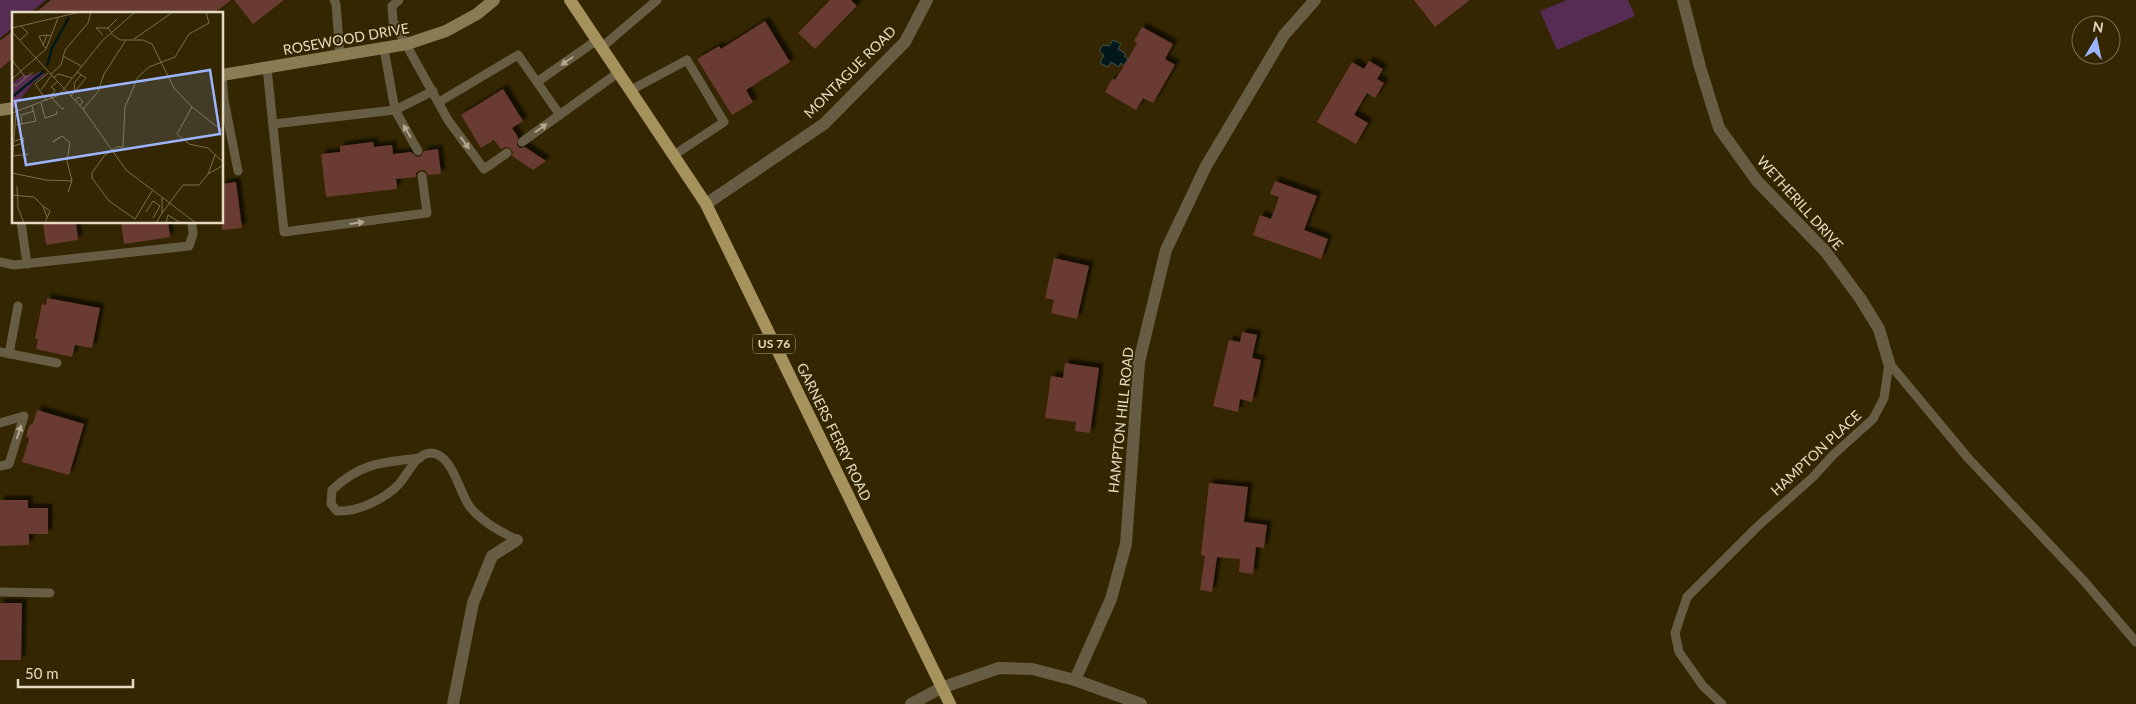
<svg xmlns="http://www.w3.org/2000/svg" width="2136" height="704" viewBox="0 0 2136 704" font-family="Lato,sans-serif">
  <defs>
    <filter id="shadow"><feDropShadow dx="4.5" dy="-4.5" stdDeviation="1" flood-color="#0009"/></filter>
  </defs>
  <rect width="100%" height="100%" fill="#332600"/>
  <g fill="#572c54">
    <polygon points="0,0 46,0 29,14 14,14 14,27 0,38"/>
    <polygon points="1567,0 1628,0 1635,16 1557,50 1540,11"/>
  </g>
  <polygon fill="#00181c" stroke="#45524e" points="1113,40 1121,44 1118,49 1126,54 1124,56 1128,59 1124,65 1121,63 1119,67 1111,62 1108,67 1100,63 1104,55 1099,51 1103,45 1109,46"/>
  <g fill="#6b3a32" filter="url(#shadow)">
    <polygon points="51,0 231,0 213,14 34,14"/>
    <polygon points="234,0 284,0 253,24"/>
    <polygon points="830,0 851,0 857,6 815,49 798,33"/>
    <polygon points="1414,0 1470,0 1435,27"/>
    <polygon points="765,21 790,62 746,90 753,102 732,115 697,59 719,46 721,49"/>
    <polygon points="1142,27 1173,44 1165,59 1175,65 1153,103 1143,98 1136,110 1105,92 1112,79 1115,80 1127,61 1137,43 1134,41"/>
    <polygon points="14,30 14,57 0,69 0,41"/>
    <polygon points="1369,61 1383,69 1377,79 1384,83 1375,98 1367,93 1354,115 1368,123 1356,144 1317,122 1352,62 1364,69"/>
    <polygon points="503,89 523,121 512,128 518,137 517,145 520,148 525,147 546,161 533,170 512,156 513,152 510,148 506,147 501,149 494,140 481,148 461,115"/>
    <polygon points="373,142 374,147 392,145 393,154 411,152 417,157 421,156 424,151 438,149 441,174 428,175 425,170 421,170 416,173 416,177 396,179 397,189 326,197 321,154 340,152 340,146"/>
    <polygon points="1275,181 1317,196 1304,230 1328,239 1321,259 1253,235 1260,215 1271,219 1279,197 1270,194"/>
    <polygon points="236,182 242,228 222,230 222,184"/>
    <polygon points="43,222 76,222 78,240 46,245"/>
    <polygon points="121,222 168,222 170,237 124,244"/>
    <polygon points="1054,258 1089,266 1077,319 1051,313 1054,300 1045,298"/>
    <polygon points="47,298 100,308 92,348 75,345 72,357 36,349 38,339 35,339 42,304 46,305"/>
    <polygon points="1242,332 1257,335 1252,358 1261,360 1252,402 1240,399 1238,412 1213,406 1229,340 1240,342"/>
    <polygon points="1065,363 1099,368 1090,433 1075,431 1076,422 1045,418 1051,376 1063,378"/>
    <polygon points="37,410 84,424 69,475 22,462 29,439 26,436 29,426 33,423"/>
    <polygon points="1209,483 1248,487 1244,522 1267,525 1264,548 1256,547 1253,574 1239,572 1240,559 1217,557 1212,592 1200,590 1205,556 1201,555"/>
    <polygon points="0,500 28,500 28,508 48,508 48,534 29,534 29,545 0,546"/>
    <polygon points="0,603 22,603 21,660 0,660"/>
  </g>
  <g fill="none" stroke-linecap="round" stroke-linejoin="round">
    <g stroke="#675d44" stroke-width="9">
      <polyline points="334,0 336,4 340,56"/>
      <polyline points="399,0 392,6 393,21 448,120 484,169 507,153"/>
      <polyline points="602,47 657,0"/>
      <polyline points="384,49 395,110 418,151"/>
      <polyline points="267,68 284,232 427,213 422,176"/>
      <polyline points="222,75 224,100 238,171"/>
      <polyline points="537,82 597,40"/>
      <polyline points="631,90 687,60 724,122 674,155"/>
      <polyline points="439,102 518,55 560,115"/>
      <polyline points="273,124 395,110 433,91"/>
      <polyline points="522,142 619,72"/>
      <polyline points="21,222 27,264"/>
      <polyline points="0,262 14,265 189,246 193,234 192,222"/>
      <polyline points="0,352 57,363"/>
      <polyline points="9,354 18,306"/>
      <polyline points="0,423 24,416 9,464 0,466"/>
      <path d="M420 458C383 462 360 463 332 490L331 504 337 511C358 512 385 499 399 484 408 474 416 453 431 453 453 454 459 493 470 507 483 523 500 531 517 540"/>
      <polyline points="0,592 50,593"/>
      <polyline points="1722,704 1703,686 1679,652 1675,633 1687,597 1758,526 1813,477 1833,455 1873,419 1884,398 1889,363 1968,458 2084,581 2136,642"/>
    </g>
    <g stroke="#675d44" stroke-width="12">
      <polyline points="1683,0 1700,67 1719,128 1757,181 1825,251 1860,298 1879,329 1889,363"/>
      <polyline points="706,204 824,124 905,42 927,0"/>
      <polyline points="1075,680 1141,704"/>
      <polyline points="453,704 473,603 492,556 517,540"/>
      <polyline points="911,704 941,688 999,668 1032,669 1075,680 1111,599 1126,544 1139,362 1166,250 1206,166 1284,35 1315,0"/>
    </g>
    <g stroke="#8a7b52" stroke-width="12">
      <polyline points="222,75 407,44 446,31 477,14 494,0"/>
      <polyline points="0,110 14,108"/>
    </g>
    <polyline stroke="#a6925c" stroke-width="12" points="570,0 706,204 950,704"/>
  </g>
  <defs><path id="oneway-solid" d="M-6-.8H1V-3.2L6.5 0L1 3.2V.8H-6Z" transform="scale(1.25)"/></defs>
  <g fill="#b3a990">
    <use href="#oneway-solid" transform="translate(567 61) rotate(145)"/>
    <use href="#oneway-solid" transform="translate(541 128) rotate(-36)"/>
    <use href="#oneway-solid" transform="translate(407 131) rotate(-120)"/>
    <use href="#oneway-solid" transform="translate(465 143) rotate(54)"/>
    <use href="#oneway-solid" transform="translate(357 223) rotate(-8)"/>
    <use href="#oneway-solid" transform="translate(19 432) rotate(-72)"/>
  </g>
  <g text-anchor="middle" stroke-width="4" stroke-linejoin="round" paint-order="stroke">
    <rect fill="#332600" stroke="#b0a588" stroke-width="1" x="753" y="334.5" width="42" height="19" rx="4"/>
    <g font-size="12" font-weight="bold" fill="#e5dbc2">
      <text x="774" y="348">US 76</text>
    </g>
    <g font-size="14" fill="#e5dbc2" stroke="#332600">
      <text transform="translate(346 39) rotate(-10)" y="5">ROSEWOOD DRIVE</text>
      <text transform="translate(850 72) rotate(-45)" y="5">MONTAGUE ROAD</text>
      <text transform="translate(1800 203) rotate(48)" y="5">WETHERILL DRIVE</text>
      <text transform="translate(1121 420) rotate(-84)" y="5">HAMPTON HILL ROAD</text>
      <text transform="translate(834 432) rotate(64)" y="5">GARNERS FERRY ROAD</text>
      <text transform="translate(1816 453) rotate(-43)" y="5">HAMPTON PLACE</text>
    </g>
  </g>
  <g transform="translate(12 12)">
    <rect width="211" height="211" fill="#332600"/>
    <path d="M29 59 33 63 21 71 0 98V72L11 63H21Z" fill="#572c54"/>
    <path fill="none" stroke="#00181c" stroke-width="2.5" d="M35 54 40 36 57 5M0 85 32 59"/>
    <path fill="none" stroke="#7a6e4e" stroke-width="1" d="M0 16 68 0M0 20 71 97 114 158 184 211M99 20 96 16 105 7M98 21 108 28H131L140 32 162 76 180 95M91 23 84 16H96M122 27 161 0M8 28 16 21 9 14M31 33 27 24 35 23M34 36 31 33 35 23 39 24M51 44 69 54M0 48 14 66M38 63 49 53 53 38 76 11 79 0M41 66 46 62 60 66M0 67 34 37 46 6M45 70 39 75 43 78 39 85 50 97 52 96M1 72 4 74 21 60M29 78 39 64M63 80 62 71 69 63M59 84 74 66 65 60M63 88 67 85 71 90 68 93M35 89 23 72 36 61M29 91 33 106 45 102 44 99M71 97 86 80 92 62 114 28M0 101 47 83 90 29 123 0M4 113 24 109 20 94M10 113 9 103 22 99M212 120 180 95 165 122 177 132 196 136 212 151M48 125 41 130 50 124 58 131 55 149 60 169 56 180M2 134 11 131 12 126 3 129M203 143 196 162 212 153M1 144 17 142M0 154 4 100M0 161 34 168 60 169M5 174 6 196 12 211M140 179 123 207 97 189 80 166V161L92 144 104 135H111L113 95 126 65 137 55 163 45 177 22 197 11 194 0M0 183 22 185 31 194 35 205M31 194 38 199 33 211M134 200 141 189 148 194 141 206M150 201 171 173H187L196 162M144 211 150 201V186M154 211 156 203 169 211"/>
    <path fill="#9cb4fd" fill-opacity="0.15" stroke="#9cb4fd" stroke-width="2.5" d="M198 58 208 122 14 153 3 89Z"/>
    <rect width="211" height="211" fill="none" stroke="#e5dbc2" stroke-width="2.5"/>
  </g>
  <g transform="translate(2096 40) rotate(9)"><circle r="24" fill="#332600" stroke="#7a6e4e"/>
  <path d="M0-4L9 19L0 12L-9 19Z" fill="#9cb4fd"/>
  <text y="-8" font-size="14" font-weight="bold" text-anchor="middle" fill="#e5dbc2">N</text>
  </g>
  <path d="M18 679v8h115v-8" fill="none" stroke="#e5dbc2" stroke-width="2.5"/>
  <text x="25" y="679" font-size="15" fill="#e5dbc2" stroke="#332600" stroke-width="4" paint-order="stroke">50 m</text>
</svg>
